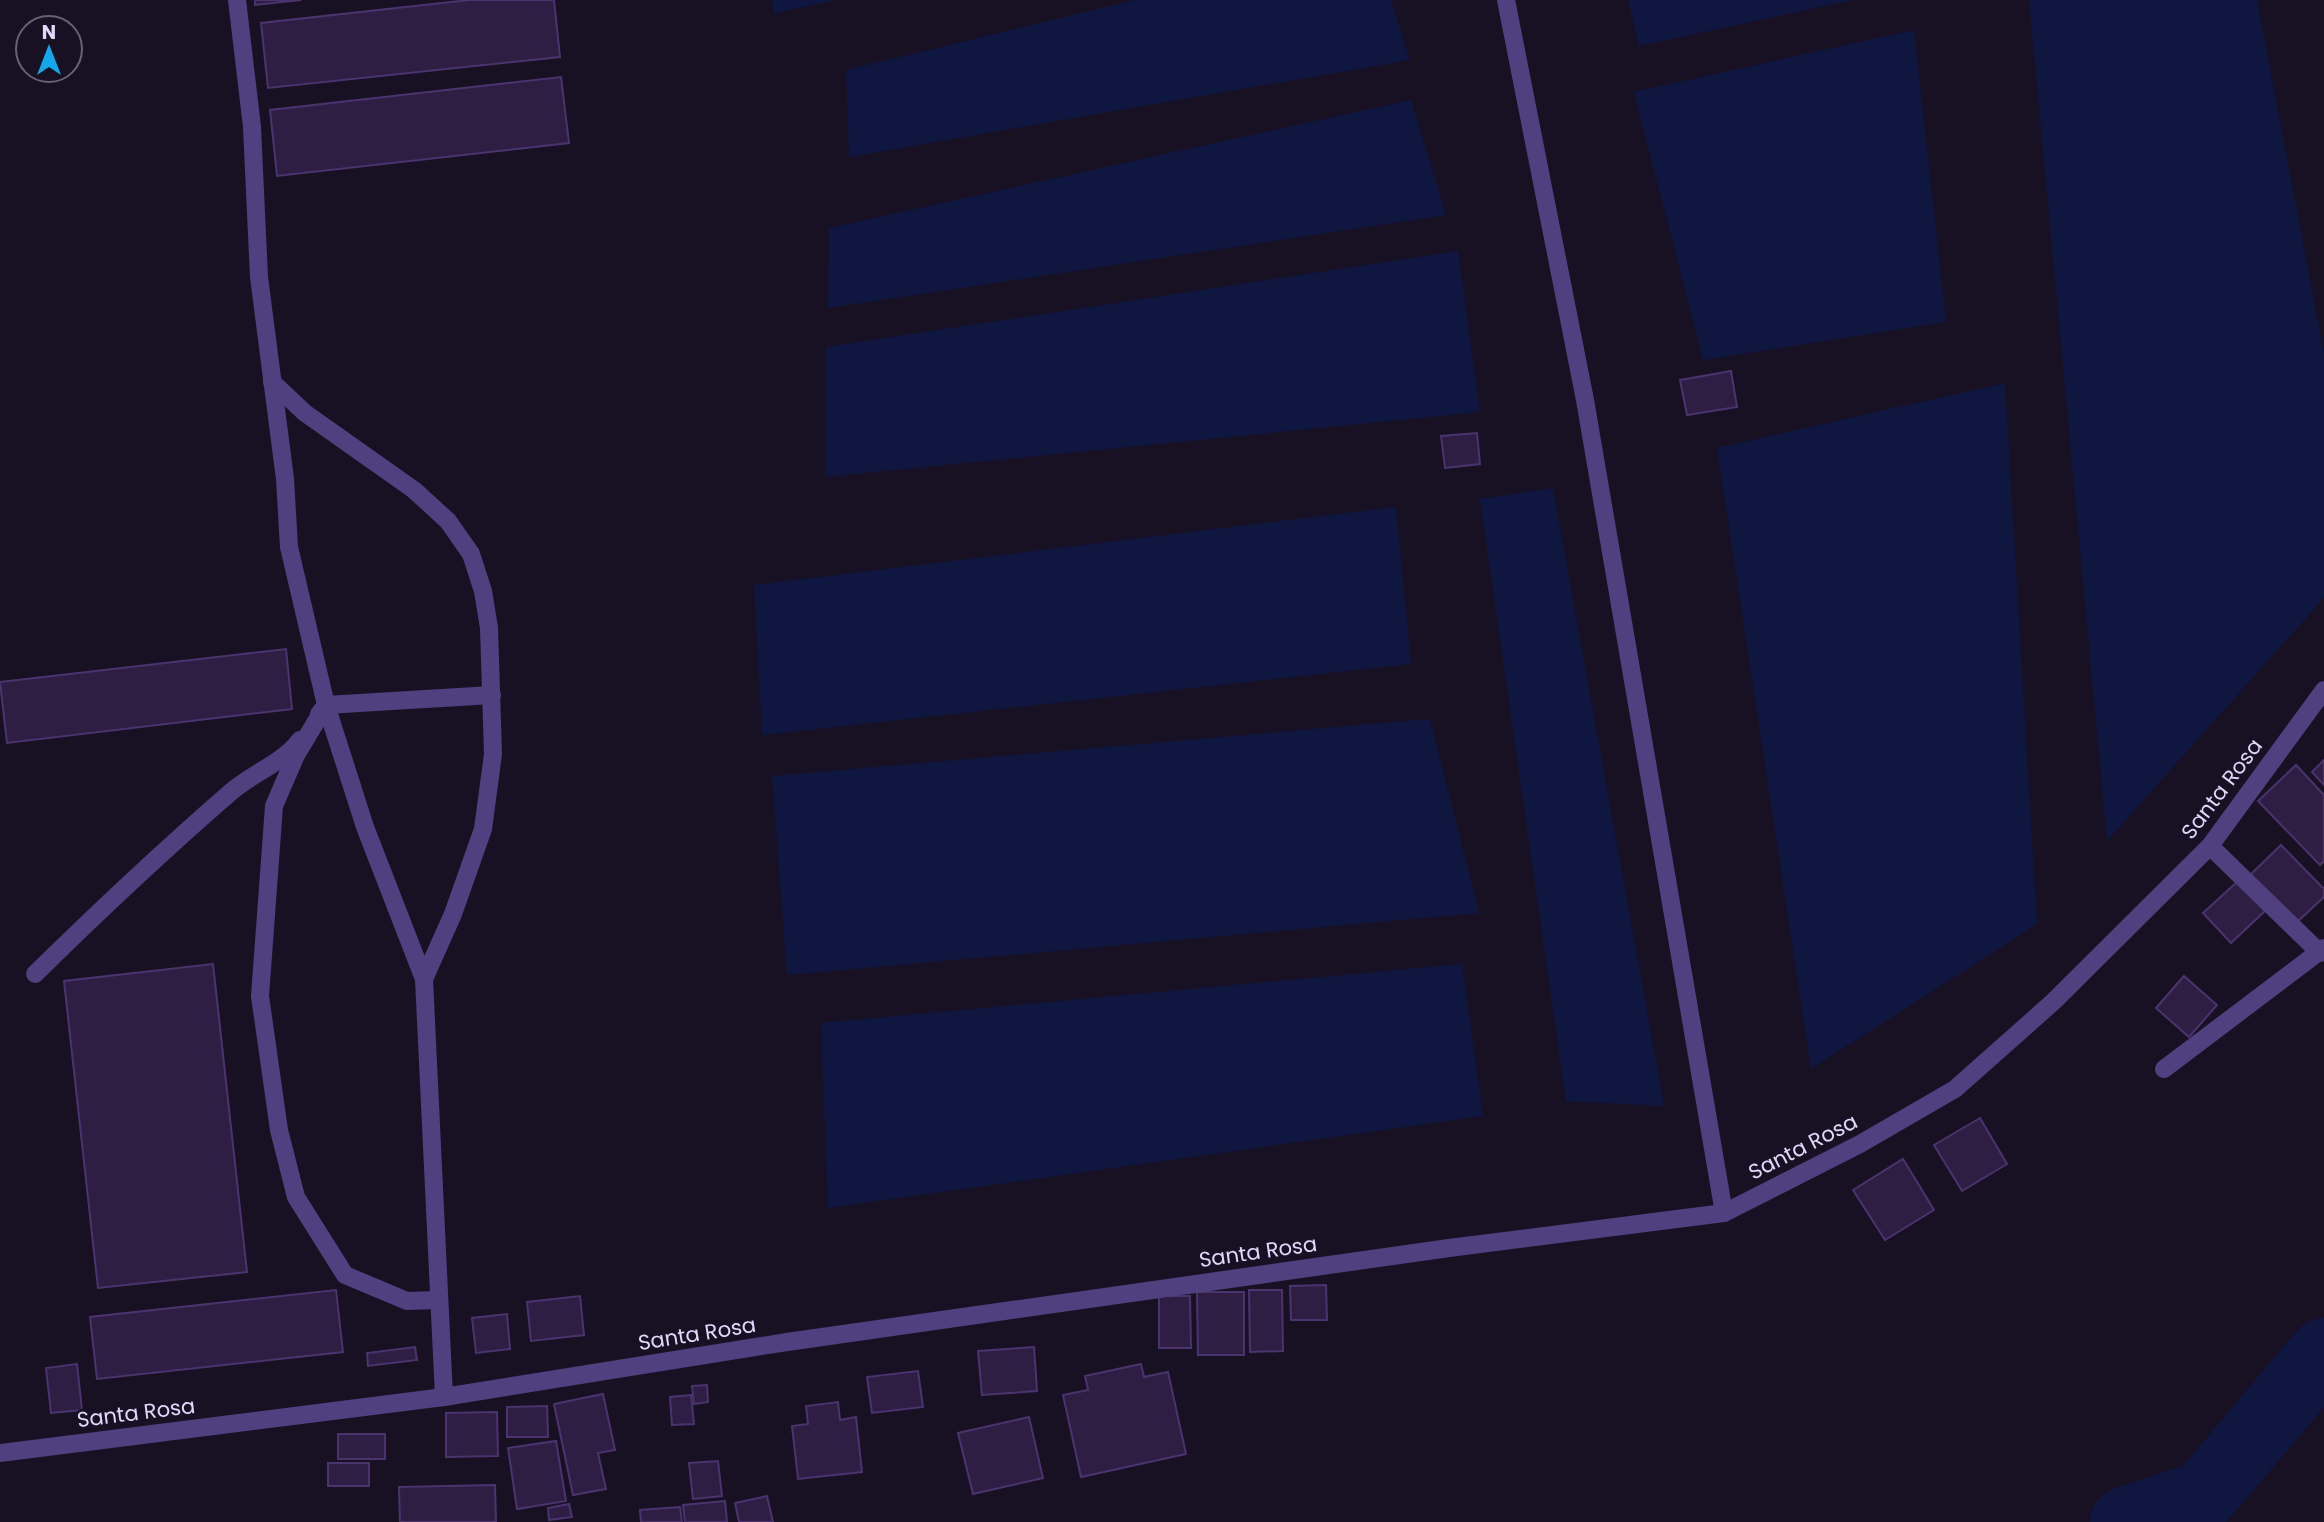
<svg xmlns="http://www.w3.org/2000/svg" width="2324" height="1522" viewBox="0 0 2324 1522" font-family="Poppins,sans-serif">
  <rect width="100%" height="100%" fill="#181124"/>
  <g fill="#0f1640">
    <polygon points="772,0 837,0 774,13"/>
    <polygon points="1135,0 1391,0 1410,60 849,157 846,70"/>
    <polygon points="1628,0 1853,0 1639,46"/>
    <polygon points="2029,0 2257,0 2324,353 2324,598 2107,841"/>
    <polygon points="1914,30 1946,322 1703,360 1634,92"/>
    <polygon points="1411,100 1446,215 828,308 829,228"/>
    <polygon points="1458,251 1480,412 825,477 826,347"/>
    <polygon points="2005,383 2037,924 1811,1069 1717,448"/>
    <polygon points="1553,488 1664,1106 1566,1101 1480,499"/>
    <polygon points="1396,507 1411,664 762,735 754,585"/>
    <polygon points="1430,719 1479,913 787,975 772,776"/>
    <polygon points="1462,964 1483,1116 828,1208 821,1023"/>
  </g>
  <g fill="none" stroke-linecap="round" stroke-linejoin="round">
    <polyline stroke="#0f1640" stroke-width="70" points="2125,1522 2203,1496 2324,1353"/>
  </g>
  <g fill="#2e1e44" stroke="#4b336e" stroke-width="2">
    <polygon points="255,0 301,0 255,5"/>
    <polygon points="469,0 554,0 560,57 268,88 261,23"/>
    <polygon points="561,77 569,143 277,176 270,110"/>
    <polygon points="1731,371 1737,407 1687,415 1680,380"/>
    <polygon points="1477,433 1480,464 1445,468 1441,436"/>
    <polygon points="286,649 292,709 7,743 0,682"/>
    <polygon points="2324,760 2324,785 2312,772"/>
    <polygon points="2296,765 2324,795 2324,861 2320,865 2258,801"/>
    <polygon points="2281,845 2324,889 2324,897 2296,923 2250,875"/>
    <polygon points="2237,882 2265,911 2231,943 2203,913"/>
    <polygon points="213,964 247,1272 98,1288 64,981"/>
    <polygon points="2184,976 2217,1005 2189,1037 2156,1008"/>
    <polygon points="1980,1118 2007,1164 1962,1191 1934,1145"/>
    <polygon points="1903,1159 1934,1210 1885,1240 1853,1190"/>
    <polygon points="1326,1285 1327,1320 1291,1320 1290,1286"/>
    <polygon points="336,1290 343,1352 97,1379 90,1317"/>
    <polygon points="1249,1290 1282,1290 1283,1351 1250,1352"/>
    <polygon points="1197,1292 1244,1292 1244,1355 1198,1355"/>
    <polygon points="580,1296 584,1335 531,1341 527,1302"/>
    <polygon points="1159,1296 1190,1296 1191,1348 1159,1348"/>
    <polygon points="507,1314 510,1349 476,1353 472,1318"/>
    <polygon points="415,1347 417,1360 368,1366 367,1353"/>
    <polygon points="1034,1347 1037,1391 982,1395 978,1351"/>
    <polygon points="77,1364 82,1410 51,1413 46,1368"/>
    <polygon points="1141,1364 1144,1377 1168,1372 1186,1454 1081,1477 1063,1395 1088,1390 1085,1376"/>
    <polygon points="918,1371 923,1407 872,1413 867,1377"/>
    <polygon points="707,1385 708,1402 694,1404 692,1386"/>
    <polygon points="603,1394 615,1450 598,1453 606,1489 573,1495 554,1404"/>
    <polygon points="691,1395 694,1424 672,1425 670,1397"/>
    <polygon points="838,1402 840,1420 856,1417 862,1472 798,1479 792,1426 808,1424 806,1406"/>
    <polygon points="547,1406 548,1437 507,1437 507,1407"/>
    <polygon points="497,1412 498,1456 446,1457 446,1413"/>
    <polygon points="1029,1417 1043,1478 973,1494 958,1433"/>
    <rect x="338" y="1434" width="47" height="25"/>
    <polygon points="556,1441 566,1501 517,1509 508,1448"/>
    <polygon points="718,1461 722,1496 693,1499 689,1463"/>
    <rect x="328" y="1463" width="41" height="23"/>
    <polygon points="495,1485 496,1522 400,1522 399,1487"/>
    <polygon points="767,1496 773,1522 739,1522 735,1503"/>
    <polygon points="725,1501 727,1522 685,1522 683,1505"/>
    <polygon points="569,1504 572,1517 549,1520 548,1508"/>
    <polygon points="680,1507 682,1522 641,1522 640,1510"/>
  </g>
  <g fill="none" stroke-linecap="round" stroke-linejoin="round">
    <g stroke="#50407f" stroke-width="18">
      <polyline points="237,0 252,127 259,277 285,479 289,547 326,705 365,827 424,979"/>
      <polyline points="1506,0 1585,400 1724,1213"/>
      <polyline points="272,382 305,413 414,490 448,521 471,554 483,591 489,628 493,754 483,829 453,914 424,979 444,1397"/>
      <polyline points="326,705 296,755 274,806 260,996 279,1130 296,1197 345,1275 407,1301 438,1300"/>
      <polyline points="319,714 326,705 492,695"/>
      <polyline points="2210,846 2320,953"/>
      <path d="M35 974C99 911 164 850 232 791 253 773 284 762 300 740"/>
      <polyline points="2164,1069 2324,948"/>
      <polyline points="0,1453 444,1397 787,1342 1449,1248 1724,1213 1860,1144 1955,1089 2053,1002 2210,846 2324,690"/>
    </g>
  </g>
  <g text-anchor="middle" stroke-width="6" stroke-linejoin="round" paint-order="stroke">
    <g font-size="21" fill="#e3d7fc" stroke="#181124">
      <text transform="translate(2222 789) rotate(-53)" y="7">Santa Rosa</text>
      <text transform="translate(1803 1147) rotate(-27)" y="7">Santa Rosa</text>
      <text transform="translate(1258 1252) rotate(-8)" y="7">Santa Rosa</text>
      <text transform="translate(697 1334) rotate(-9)" y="7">Santa Rosa</text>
      <text transform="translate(136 1413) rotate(-7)" y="7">Santa Rosa</text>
    </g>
  </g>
  <g transform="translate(49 49)"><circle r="33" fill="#181124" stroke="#69607a" stroke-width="2"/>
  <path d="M0-5L12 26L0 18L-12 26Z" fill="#14a7eb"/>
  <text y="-10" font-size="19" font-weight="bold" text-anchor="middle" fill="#e3d7fc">N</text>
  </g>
</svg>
